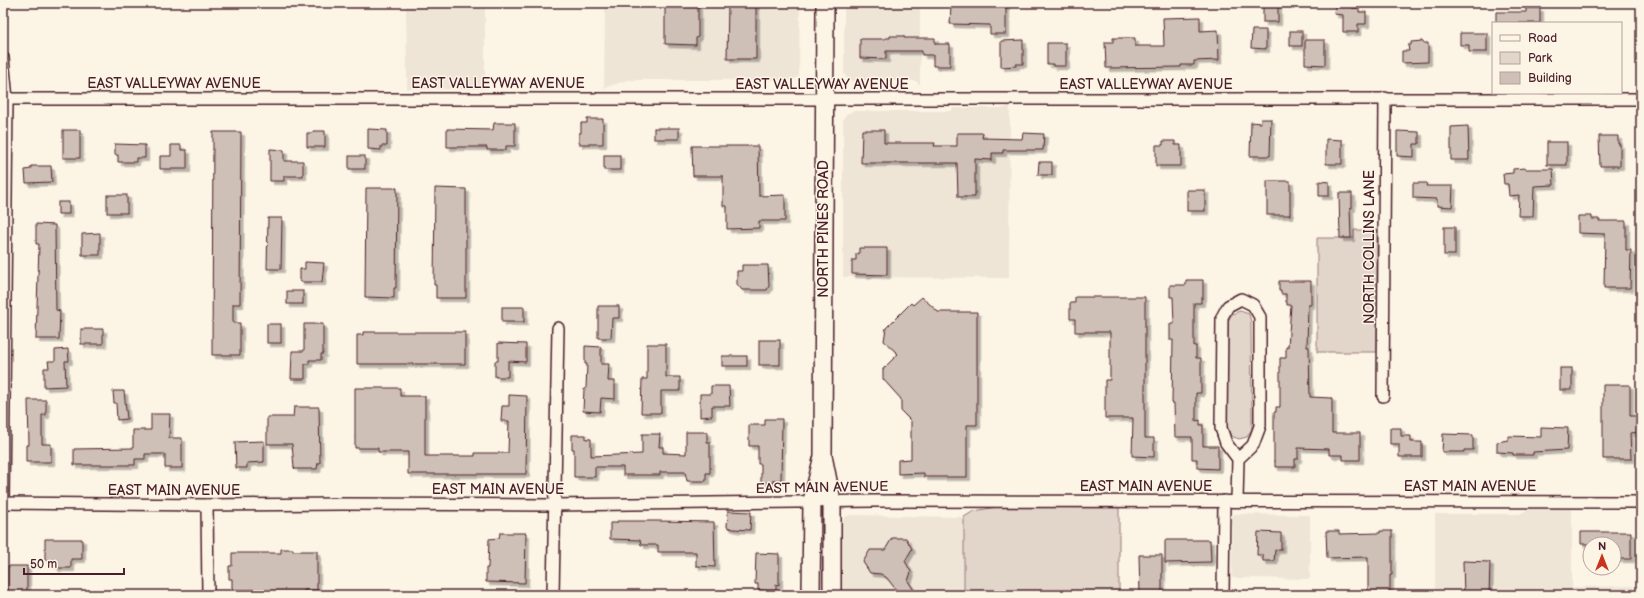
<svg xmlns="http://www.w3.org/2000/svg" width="1644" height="598" viewBox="0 0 1644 598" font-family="'Balsamiq Sans',sans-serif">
  <defs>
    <filter id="shadow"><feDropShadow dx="3.5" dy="3.5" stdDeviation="0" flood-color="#0004"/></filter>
  </defs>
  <rect width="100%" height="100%" fill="#fcf5e5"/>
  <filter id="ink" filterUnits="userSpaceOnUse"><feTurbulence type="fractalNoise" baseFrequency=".025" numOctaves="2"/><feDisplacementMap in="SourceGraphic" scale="8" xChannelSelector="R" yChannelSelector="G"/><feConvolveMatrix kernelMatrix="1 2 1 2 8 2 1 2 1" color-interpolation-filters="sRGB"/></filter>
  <g filter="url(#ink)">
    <g fill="#eee5d7">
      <polygon points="406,3 485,3 485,89 407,89"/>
      <polygon points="605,3 800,3 799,76 793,80 628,80 604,88"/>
      <polygon points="844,3 920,3 920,85 916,81 852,81 847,78 844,73"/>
      <polygon points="1010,105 1009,278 843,277 843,120 846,114 853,111 951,111 953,108 1005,108"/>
      <polygon points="1529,509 1572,509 1572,587 1633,586 1633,595 1435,595 1435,514 1519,514"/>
      <polygon points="1234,514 1310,515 1310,579 1232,578 1232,517"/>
      <polygon points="851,515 964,517 964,595 841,595 841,523 845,517"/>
    </g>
    <g fill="#e2d5ca" stroke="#967a7a">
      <polygon points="1354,230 1377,230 1377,352 1317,352 1317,238 1354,238"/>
      <polygon points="1240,311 1249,314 1251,322 1252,429 1247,437 1239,439 1231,436 1227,427 1228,321 1232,314"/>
      <polygon points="1119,504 1119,595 964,595 964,517 974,511 1003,506"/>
    </g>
    <g fill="#cfc0b7" stroke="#4a1f2b" filter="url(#shadow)">
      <polygon points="665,3 696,3 698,7 698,37 696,38 696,45 665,44"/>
      <polygon points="728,3 756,3 756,59 727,59"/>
      <rect x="1263" y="3" width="15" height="19"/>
      <polygon points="1335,3 1352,3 1352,8 1359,8 1359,12 1366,12 1366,24 1358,24 1358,32 1343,32 1343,15 1334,14"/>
      <polygon points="990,4 1006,4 1006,34 990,34 990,25 950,24 951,6 990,7"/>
      <polygon points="1526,8 1540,8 1540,23 1496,23 1496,12 1526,12"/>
      <polygon points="1200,17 1200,31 1218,30 1219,60 1194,61 1194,65 1181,65 1181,67 1106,68 1105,42 1113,42 1113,38 1135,38 1135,46 1164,46 1163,18"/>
      <polygon points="1252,30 1266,30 1266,49 1251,48"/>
      <rect x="1290" y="31" width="12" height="15"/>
      <polygon points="1460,33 1487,33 1487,52 1469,52 1469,45 1460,45"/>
      <polygon points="890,36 904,36 904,38 935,38 935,44 950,44 950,66 933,66 933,55 922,55 922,51 886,51 886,59 860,58 860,39 885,39 885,38 890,38"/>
      <polygon points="1023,40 1023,64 1016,64 1016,66 1001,67 1001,41"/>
      <polygon points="1305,40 1325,40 1325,65 1305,64"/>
      <polygon points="1422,41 1423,43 1428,43 1428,62 1402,63 1402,51 1409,51 1408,45 1411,45 1411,42"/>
      <polygon points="1047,43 1066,43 1066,66 1053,66 1053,64 1047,64"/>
      <polygon points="587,119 603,119 603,144 579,144 579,133 581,133 581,123 587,123"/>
      <polygon points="1261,119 1271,119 1270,156 1250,156 1251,122 1261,123"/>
      <polygon points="494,123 515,123 515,146 506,146 506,150 487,150 487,147 447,147 447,129 493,130"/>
      <polygon points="1468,126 1469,160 1451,160 1451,127"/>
      <rect x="654" y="128" width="25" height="11"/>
      <polygon points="368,129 387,130 387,146 381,146 381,150 368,149"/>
      <rect x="63" y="130" width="17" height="28"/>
      <polygon points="862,130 884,130 884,143 935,143 934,146 957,146 957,133 983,133 982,138 1022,139 1023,133 1044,134 1043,150 1003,150 1003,153 992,153 992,160 975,159 975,197 958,197 957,163 861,163"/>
      <polygon points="313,131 325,131 325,147 307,147 307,133 313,133"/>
      <polygon points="1397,131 1419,132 1419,144 1414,144 1414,157 1397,156"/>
      <polygon points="213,132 241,132 240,304 233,304 233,323 240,323 240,355 212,355"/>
      <polygon points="1599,136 1618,136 1618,144 1620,144 1620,166 1600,166"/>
      <polygon points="1326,139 1342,140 1342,164 1326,164"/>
      <polygon points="1163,141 1175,141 1175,145 1181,145 1181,166 1156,166 1156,145 1163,145"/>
      <rect x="1547" y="142" width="20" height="23"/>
      <polygon points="115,144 145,145 145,158 136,158 136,162 118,162 118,155 115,155"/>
      <polygon points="171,145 181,145 181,150 187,150 187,169 160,169 160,156 171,156"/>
      <polygon points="692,146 758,146 759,196 785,195 785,221 759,221 759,228 727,229 727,206 723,206 723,176 693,176"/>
      <polygon points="270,149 284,150 284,161 303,161 303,176 284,176 284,181 270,181"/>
      <rect x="604" y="155" width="16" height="15"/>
      <rect x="349" y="156" width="16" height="13"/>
      <polygon points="1039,162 1052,162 1052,175 1038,175"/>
      <polygon points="31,166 51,166 52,182 26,183 25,170 31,169"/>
      <polygon points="1525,168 1525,169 1553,169 1554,185 1534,186 1533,216 1518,216 1519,195 1509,196 1508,184 1504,184 1503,174 1513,173 1513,169"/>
      <rect x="1267" y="181" width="23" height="34"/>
      <polygon points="1319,181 1329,182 1329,196 1319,196"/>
      <polygon points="1413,183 1427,183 1426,186 1453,186 1452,207 1437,206 1437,199 1413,198"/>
      <polygon points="366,188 397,188 396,288 394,288 394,298 365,297"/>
      <polygon points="435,188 466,189 466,298 436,298 436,285 434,285"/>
      <rect x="1187" y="190" width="18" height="21"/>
      <polygon points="1339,193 1352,193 1352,208 1350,208 1351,238 1340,238"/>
      <rect x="107" y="195" width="20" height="18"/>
      <rect x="58" y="202" width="11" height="12"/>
      <polygon points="1578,216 1592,216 1592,219 1599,219 1599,221 1626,221 1626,250 1631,250 1630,288 1604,288 1605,234 1578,233"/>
      <polygon points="268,218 282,218 281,269 267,269"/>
      <polygon points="36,224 55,225 56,310 60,311 59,339 36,339 39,244 36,244"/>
      <rect x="1444" y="227" width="11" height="28"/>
      <polygon points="100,233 100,255 82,255 82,234"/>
      <polygon points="859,248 887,248 887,275 852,274 852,260 856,260 856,254 859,254"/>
      <polygon points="305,262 324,263 322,282 300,282 300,269 305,269"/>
      <polygon points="742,265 768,265 769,286 767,290 742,290 737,284 737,271 742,271"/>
      <polygon points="1186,280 1203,280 1203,298 1201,298 1201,303 1194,303 1194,346 1196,346 1196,358 1201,358 1201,393 1196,393 1196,421 1200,420 1200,425 1203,425 1203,446 1218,446 1218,469 1197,468 1197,459 1192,459 1192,437 1175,437 1174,403 1172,403 1173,340 1170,340 1170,324 1174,324 1173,297 1170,297 1170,285 1186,285"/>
      <polygon points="1279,281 1311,281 1311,305 1308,305 1307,347 1309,347 1310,397 1332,398 1332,433 1360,433 1360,460 1343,460 1343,455 1329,455 1329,449 1298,448 1298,459 1295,459 1295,467 1275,467 1275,461 1274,461 1274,412 1276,412 1276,407 1280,407 1280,358 1286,358 1286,347 1288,347 1291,305 1287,305 1287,302 1286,302 1286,294 1281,294 1281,291 1279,291"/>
      <rect x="287" y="291" width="16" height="13"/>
      <polygon points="922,297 938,312 977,312 977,425 967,425 967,477 924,477 924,473 898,474 898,460 911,459 911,421 901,411 901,399 883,379 883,369 898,354 884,341 886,328 911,303 913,305"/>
      <polygon points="1075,297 1145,297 1145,438 1154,438 1154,457 1132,456 1133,418 1105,418 1105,380 1110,380 1110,332 1075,332 1075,319 1070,319 1070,303 1075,303"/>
      <polygon points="598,306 619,306 619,318 612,318 611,338 598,338"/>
      <rect x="502" y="307" width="22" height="15"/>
      <rect x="267" y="324" width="14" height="19"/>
      <polygon points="304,324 323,324 323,354 321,354 321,360 309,360 309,364 305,364 305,379 291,379 292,351 304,351"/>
      <rect x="81" y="329" width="22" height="15"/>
      <polygon points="363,332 465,332 465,364 357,364 357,335 363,335"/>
      <rect x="759" y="340" width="21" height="25"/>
      <polygon points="498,343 526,344 526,362 508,361 508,377 495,377 495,361 498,361"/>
      <polygon points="647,344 666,344 666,377 680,377 680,391 661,391 661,413 641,413 642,379 647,379"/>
      <polygon points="585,346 601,347 601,364 609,364 608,381 615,381 615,399 601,398 600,412 583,411 584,389 586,389 587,364 585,364"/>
      <polygon points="68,349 69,361 65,361 66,386 44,387 44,368 49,368 48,361 55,361 55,350"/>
      <rect x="722" y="356" width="25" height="10"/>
      <rect x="1560" y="368" width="12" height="22"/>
      <polygon points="1603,385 1630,385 1630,416 1641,416 1641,432 1630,433 1631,459 1603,459"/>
      <polygon points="711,386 729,386 730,406 712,406 712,416 700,417 700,394 711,394"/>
      <polygon points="355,388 400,388 400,396 425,396 425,456 475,456 475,453 508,453 509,421 501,421 502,406 509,406 509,395 527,396 526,474 408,474 408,452 378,452 378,448 355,448"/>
      <polygon points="113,391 124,391 127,419 117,420 116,403 114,403"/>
      <polygon points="28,400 46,400 46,415 42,415 42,444 51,444 51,462 26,462 26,445 29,445"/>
      <polygon points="294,407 319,407 320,463 318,463 317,469 295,469 294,468 292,444 267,444 267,417 293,417"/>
      <polygon points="151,414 170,414 169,438 182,438 182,468 165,468 165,454 145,454 145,459 135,459 135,465 74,465 74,449 133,448 133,430 151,430"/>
      <polygon points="765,419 782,419 781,480 773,480 773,483 761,482 761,464 758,464 758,446 749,446 749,425 765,425"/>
      <polygon points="1541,427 1568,428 1567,450 1533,452 1533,455 1513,455 1513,453 1497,452 1497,442 1508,440 1508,436 1541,437"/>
      <polygon points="1390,428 1401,428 1401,436 1411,436 1411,442 1422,442 1422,457 1399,457 1399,444 1390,444"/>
      <polygon points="686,432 707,432 707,442 710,442 710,473 706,473 706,481 687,481 685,472 660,472 660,475 623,475 623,467 595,467 595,477 574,477 574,449 572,449 572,435 586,435 586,439 591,439 591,456 642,454 642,434 660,434 659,447 663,447 663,453 686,454"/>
      <polygon points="1443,434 1473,435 1473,450 1464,450 1464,452 1442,452"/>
      <polygon points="264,441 264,462 247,463 247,468 236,468 235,442"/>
      <polygon points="728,511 751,512 750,530 733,529 727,527"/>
      <polygon points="617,521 657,521 714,522 715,567 696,566 696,552 658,552 658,545 641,545 640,540 610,539 610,523 617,523"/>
      <polygon points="1326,531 1339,531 1339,534 1380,533 1380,531 1392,531 1392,575 1390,575 1390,595 1368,595 1368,557 1327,558"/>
      <polygon points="1258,532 1281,533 1281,550 1275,550 1274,561 1263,561 1263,555 1257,555"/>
      <polygon points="1581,532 1631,532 1631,559 1614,559 1614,544 1581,544"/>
      <polygon points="500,533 526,533 525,583 486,582 486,568 488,568 489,539 499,538"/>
      <polygon points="892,538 906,538 912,549 905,561 911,572 908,581 917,595 900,595 887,578 881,574 870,573 863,562 870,550 885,550"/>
      <polygon points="45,539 82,539 82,559 71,559 71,568 55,568 55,560 45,560"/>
      <polygon points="1165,540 1210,540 1211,562 1165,563"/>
      <polygon points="281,549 293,549 293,551 317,551 317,590 304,590 304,595 255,595 255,590 232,590 232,579 229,579 229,566 232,566 232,553 281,553"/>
      <polygon points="756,553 779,554 779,585 776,584 776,591 758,590 758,584 755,584"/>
      <polygon points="1139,555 1162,555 1162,595 1140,595"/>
      <polygon points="1463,561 1490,562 1489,595 1464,595"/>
      <rect x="8" y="566" width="19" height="29"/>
    </g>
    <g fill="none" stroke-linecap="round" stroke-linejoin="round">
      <defs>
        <g id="minor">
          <polyline points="3,58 7,99 3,503"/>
          <polyline points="3,99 1641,99"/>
          <polyline points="1383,396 1385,98"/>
          <polyline points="1237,501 1238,459 1226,443 1221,428 1222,317 1228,306 1241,299 1253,305 1260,317 1260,426 1253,445 1238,459"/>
          <polyline points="3,503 207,505 342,504 554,505 873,501 1641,502"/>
          <polyline points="207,505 208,595"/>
          <polyline points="553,595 558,328"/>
          <polyline points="1223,595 1224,501"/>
        </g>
        <g id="primary">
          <polyline points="825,3 823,456 832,501 832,595"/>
          <polyline points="811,595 812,501 822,460"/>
        </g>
      </defs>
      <use href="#minor" stroke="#4a1f2b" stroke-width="14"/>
      <use href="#primary" stroke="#4a1f2b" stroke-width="20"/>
      <use href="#minor" stroke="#fcf5e5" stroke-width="11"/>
      <use href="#primary" stroke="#fcf5e5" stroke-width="17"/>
    </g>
  </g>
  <g text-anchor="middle" stroke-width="3" stroke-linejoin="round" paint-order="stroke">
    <g font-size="14" fill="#4a1f2b" stroke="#fcf5e5">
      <text x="174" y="88">EAST VALLEYWAY AVENUE</text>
      <text x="498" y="88">EAST VALLEYWAY AVENUE</text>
      <text x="822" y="89">EAST VALLEYWAY AVENUE</text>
      <text x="1146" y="89">EAST VALLEYWAY AVENUE</text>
      <text transform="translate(823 229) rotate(-90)" y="5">NORTH PINES ROAD</text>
      <text transform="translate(1369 247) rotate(-90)" y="5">NORTH COLLINS LANE</text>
      <text x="1146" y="491">EAST MAIN AVENUE</text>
      <text x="1470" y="491">EAST MAIN AVENUE</text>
      <text transform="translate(822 487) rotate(-1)" y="5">EAST MAIN AVENUE</text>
      <text x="498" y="494">EAST MAIN AVENUE</text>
      <text x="174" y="495">EAST MAIN AVENUE</text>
    </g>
  </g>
  <rect width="1644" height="598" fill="none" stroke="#fcf5e5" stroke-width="16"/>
  <rect x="8" y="8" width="1628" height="582" fill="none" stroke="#4a1f2b" stroke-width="1.5" filter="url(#ink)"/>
  <rect x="1492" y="22" width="130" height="72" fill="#fcf5e5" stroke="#b59f9b"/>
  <rect x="1500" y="35" width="20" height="6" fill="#fcf5e5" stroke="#b59f9b"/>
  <text x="1528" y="42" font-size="12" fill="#4a1f2b">Road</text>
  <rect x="1500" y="52" width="20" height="12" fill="#e2d5ca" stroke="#b59f9b"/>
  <text x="1528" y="62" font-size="12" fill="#4a1f2b">Park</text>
  <rect x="1500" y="72" width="20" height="12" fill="#cfc0b7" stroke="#b59f9b"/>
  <text x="1528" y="82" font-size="12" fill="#4a1f2b">Building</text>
  <g transform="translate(1602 556)"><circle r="19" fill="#fcf5e5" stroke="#b59f9b"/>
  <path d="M0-3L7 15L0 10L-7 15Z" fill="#c8321e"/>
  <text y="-6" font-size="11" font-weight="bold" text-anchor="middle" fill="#4a1f2b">N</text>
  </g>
  <path d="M24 568v6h100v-6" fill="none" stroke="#4a1f2b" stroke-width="2"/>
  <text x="30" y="568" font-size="12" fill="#4a1f2b" stroke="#fcf5e5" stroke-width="3" paint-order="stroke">50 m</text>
</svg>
